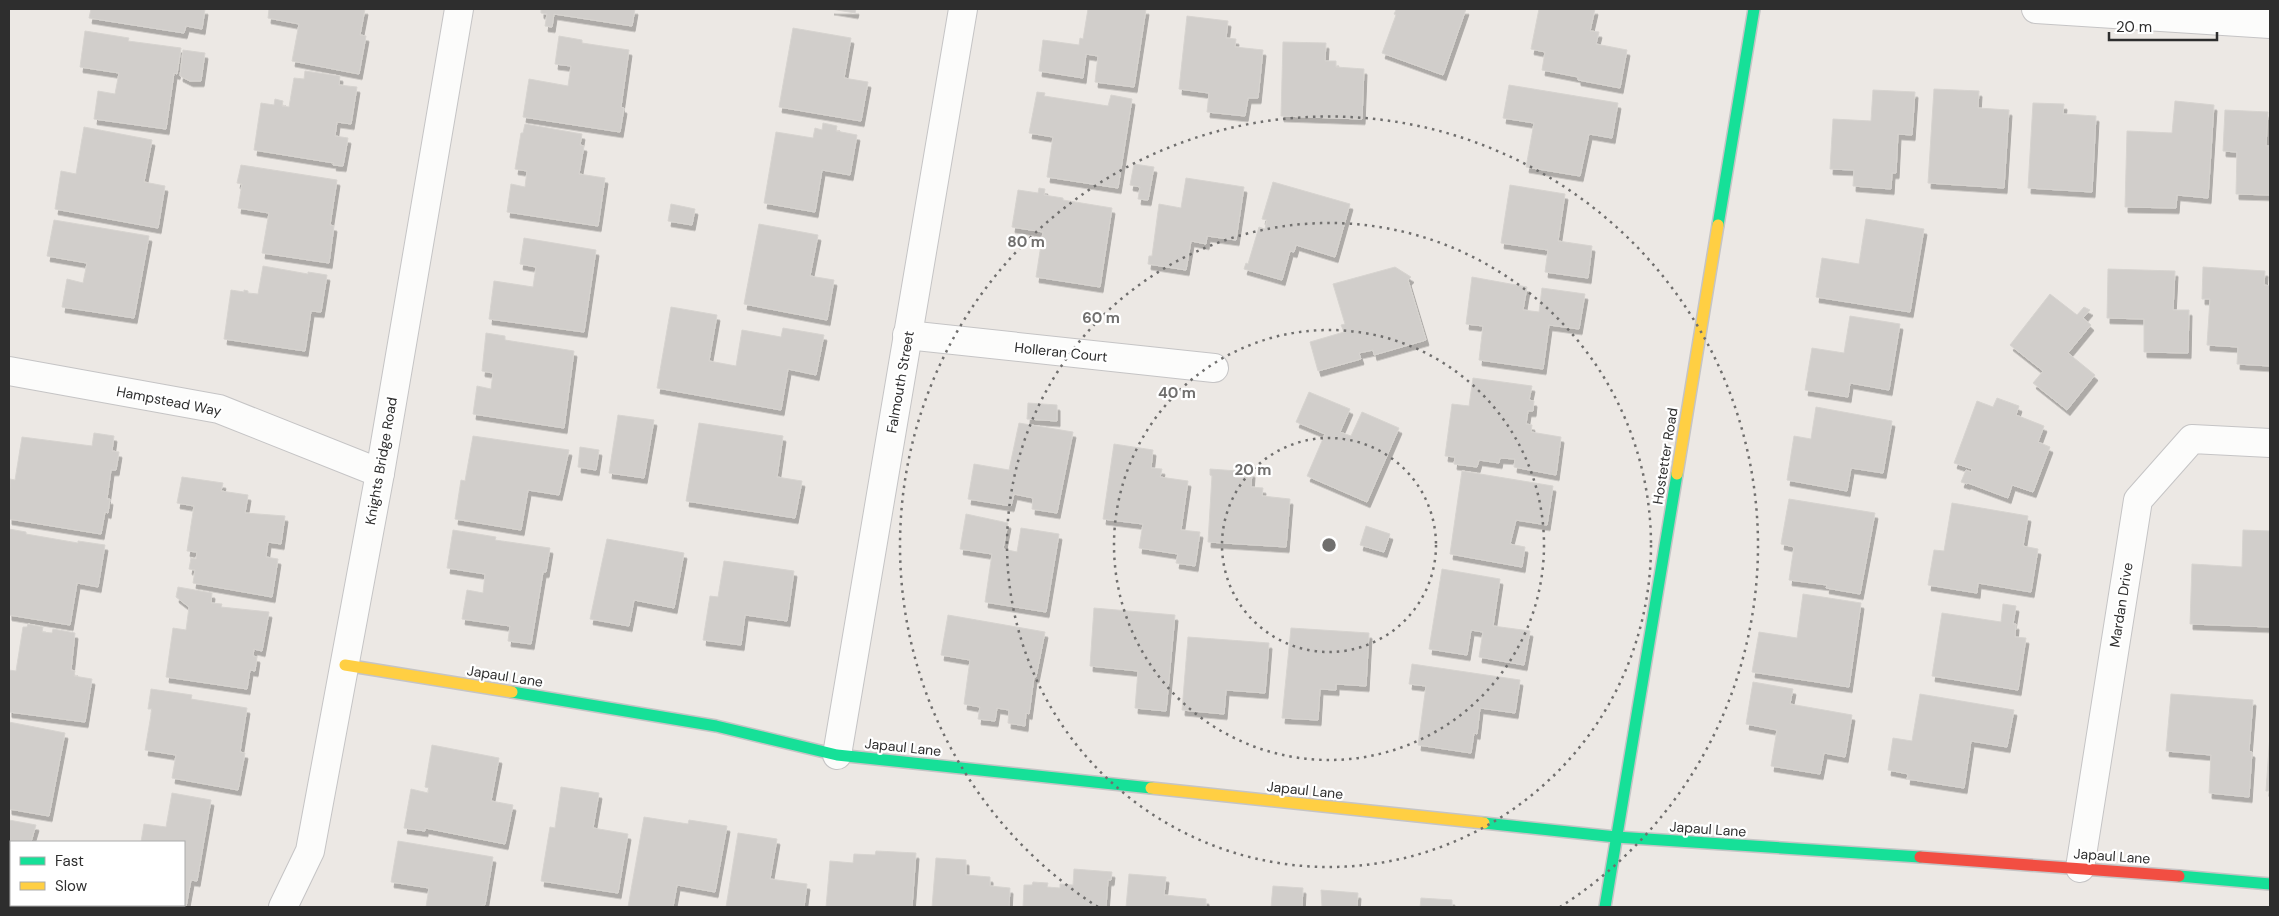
<svg xmlns="http://www.w3.org/2000/svg" width="2279" height="916" viewBox="0 0 2279 916" font-family="'DM Sans',sans-serif">
  <defs>
    <filter id="shadow"><feDropShadow dx="3" dy="5.5" stdDeviation="0" flood-color="#0004"/></filter>
  </defs>
  <rect width="100%" height="100%" fill="#ece8e4"/>
  <g fill="#d1cecb" stroke="#d7d4d0" filter="url(#shadow)">
    <polygon points="91,9 205,9 202,29 186,26 184,33 89,18"/>
    <polygon points="269,9 365,9 360,35 366,36 359,74 292,61 299,24 268,18"/>
    <polygon points="541,9 635,9 632,26 554,14 552,27 545,26 547,14 541,13"/>
    <polygon points="831,9 856,9 855,13"/>
    <polygon points="1088,9 1146,9 1134,87 1095,82 1098,56 1086,54 1083,78 1039,71 1043,40 1079,45 1080,38 1083,39"/>
    <polygon points="1393,9 1466,9 1443,75 1382,53 1396,15 1394,14 1396,10"/>
    <polygon points="1539,9 1595,9 1590,31 1599,32 1596,44 1627,50 1620,88 1578,80 1578,77 1542,70 1545,52 1531,49"/>
    <polygon points="1187,16 1228,21 1226,38 1236,39 1235,47 1263,50 1258,98 1248,98 1245,116 1207,112 1209,93 1179,89"/>
    <polygon points="793,28 851,38 844,78 868,82 861,121 779,107"/>
    <polygon points="85,31 129,38 128,41 181,48 177,74 174,73 166,129 94,119 98,91 115,94 119,73 80,67"/>
    <polygon points="559,36 582,40 582,43 629,50 621,107 624,108 620,132 523,117 529,79 568,86 571,66 555,64"/>
    <polygon points="1283,42 1326,43 1325,61 1336,61 1336,67 1364,69 1362,119 1281,116"/>
    <polygon points="183,50 205,53 201,81 190,81 180,76"/>
    <polygon points="305,71 340,76 339,85 357,87 351,124 337,122 335,136 348,138 343,166 333,165 334,163 254,150 261,103 274,105 275,99 283,101 282,106 289,107 294,78 304,79"/>
    <polygon points="1509,85 1618,103 1612,138 1589,134 1580,176 1526,167 1534,123 1503,118"/>
    <polygon points="1934,89 1979,91 1978,108 2009,110 2004,188 1928,183"/>
    <polygon points="1873,90 1915,92 1912,135 1898,134 1896,173 1892,173 1891,189 1853,186 1854,170 1830,169 1833,119 1871,121"/>
    <polygon points="1037,92 1045,93 1044,96 1108,106 1111,95 1132,99 1118,188 1047,177 1053,137 1029,133"/>
    <polygon points="2175,101 2214,105 2208,198 2177,195 2176,208 2125,207 2127,131 2172,133"/>
    <polygon points="2033,103 2064,104 2063,114 2096,116 2092,192 2028,188"/>
    <polygon points="2225,110 2268,112 2266,146 2270,146 2270,195 2236,194 2237,152 2223,151"/>
    <polygon points="823,123 837,126 836,131 857,135 850,175 822,170 815,212 764,203 776,132 813,138 815,128 822,130"/>
    <polygon points="525,124 582,134 580,145 584,146 579,174 605,178 598,226 507,212 511,184 525,187 527,171 515,169 521,133 523,133"/>
    <polygon points="84,127 152,140 144,182 165,186 158,228 55,209 61,171 76,174"/>
    <polygon points="1134,164 1154,167 1148,200 1138,199 1140,187 1130,185"/>
    <polygon points="241,165 337,180 330,225 334,226 329,263 262,253 269,213 238,208 242,184 237,183"/>
    <polygon points="1186,178 1244,187 1236,240 1207,236 1206,244 1191,241 1186,270 1148,264 1149,256 1152,256 1159,204 1181,208"/>
    <polygon points="1273,182 1350,204 1335,257 1296,245 1294,252 1290,251 1282,280 1244,269 1246,263 1248,264 1259,227 1265,229 1267,220 1262,219"/>
    <polygon points="1510,185 1565,194 1558,241 1592,246 1588,278 1545,272 1548,250 1501,243"/>
    <polygon points="1039,188 1045,189 1044,195 1063,198 1063,200 1112,208 1100,287 1036,277 1043,232 1012,227 1018,190 1038,193"/>
    <polygon points="671,204 695,209 692,225 668,221"/>
    <polygon points="1866,219 1924,229 1910,312 1816,297 1822,258 1859,264"/>
    <polygon points="54,220 149,236 134,318 62,307 67,279 83,283 87,263 47,256"/>
    <polygon points="759,224 818,235 810,276 834,280 827,320 744,304"/>
    <polygon points="524,238 596,250 584,332 489,319 494,281 533,287 536,267 520,264"/>
    <polygon points="263,266 308,274 308,272 327,275 321,312 311,311 305,351 224,339 231,290 244,292 244,290 248,291 248,293 258,294"/>
    <polygon points="1395,267 1411,277 1408,280 1426,340 1374,355 1373,350 1359,353 1361,359 1318,371 1310,342 1344,332 1341,325 1345,324 1333,284"/>
    <polygon points="2203,267 2265,271 2264,285 2270,286 2270,366 2237,364 2238,347 2207,345 2210,299 2202,299"/>
    <polygon points="2108,269 2175,271 2173,310 2189,310 2188,353 2144,352 2144,319 2107,318"/>
    <polygon points="1472,277 1527,287 1523,310 1539,312 1542,288 1585,294 1579,329 1549,325 1543,369 1479,360 1483,326 1466,324"/>
    <polygon points="2050,294 2077,315 2084,307 2090,310 2083,318 2091,325 2068,353 2095,375 2067,410 2033,383 2043,371 2010,345"/>
    <polygon points="671,307 717,315 709,361 736,366 742,330 781,337 783,328 824,335 816,375 788,369 781,410 657,388"/>
    <polygon points="1850,316 1900,324 1889,390 1850,383 1848,397 1805,390 1812,348 1844,353"/>
    <polygon points="486,333 505,336 505,340 574,351 564,428 473,414 477,386 491,389 493,373 482,371"/>
    <polygon points="1473,378 1532,386 1529,400 1534,401 1533,411 1528,411 1526,424 1532,425 1531,432 1561,437 1556,475 1514,467 1515,459 1500,458 1499,463 1479,460 1477,467 1454,464 1455,457 1445,456 1452,404 1469,406"/>
    <polygon points="1309,392 1350,409 1340,432 1351,436 1362,412 1399,428 1367,502 1307,476 1325,434 1296,422"/>
    <polygon points="1997,398 2019,406 2016,415 2044,426 2038,442 2050,447 2033,492 2012,485 2008,498 1968,483 1967,484 1961,482 1966,470 1971,472 1972,469 1954,463 1977,401 1993,407"/>
    <polygon points="1028,403 1057,405 1057,421 1027,419"/>
    <polygon points="1816,407 1892,421 1883,473 1851,468 1847,491 1787,480 1794,436 1811,439"/>
    <polygon points="618,415 654,420 644,478 609,473"/>
    <polygon points="699,423 783,436 777,477 802,481 795,518 686,501"/>
    <polygon points="1019,423 1073,432 1057,513 1032,509 1033,498 1014,494 1011,506 968,499 974,464 1009,470"/>
    <polygon points="94,433 114,436 112,451 119,452 116,470 111,470 107,499 110,499 108,513 105,512 101,534 9,519 10,479 15,480 22,437 92,446"/>
    <polygon points="473,436 569,450 559,495 528,490 521,530 455,519 461,480 465,481"/>
    <polygon points="1114,444 1153,450 1151,468 1162,469 1160,477 1188,481 1181,530 1200,532 1195,566 1176,563 1178,554 1139,548 1143,524 1103,519"/>
    <polygon points="580,447 599,450 596,470 578,467"/>
    <polygon points="1210,469 1252,472 1251,487 1263,488 1262,496 1290,499 1286,547 1208,542 1212,476 1210,475"/>
    <polygon points="1462,471 1553,486 1547,525 1516,520 1510,544 1525,547 1522,567 1450,554"/>
    <polygon points="182,477 223,483 221,491 248,495 245,513 285,516 281,544 268,542 266,557 278,559 272,597 193,583 195,570 189,569 191,558 196,559 197,552 187,551 194,506 177,503"/>
    <polygon points="1789,499 1875,513 1860,594 1826,588 1827,585 1789,580 1794,547 1781,544"/>
    <polygon points="1952,503 2028,516 2023,546 2038,549 2031,592 1978,583 1977,593 1928,585 1934,550 1944,551"/>
    <polygon points="966,514 1008,523 1003,549 1017,552 1021,528 1059,534 1046,612 985,602 992,554 960,549"/>
    <polygon points="1366,526 1390,534 1384,552 1360,545"/>
    <polygon points="9,529 26,532 26,534 78,543 78,541 105,545 98,587 77,583 70,625 9,615"/>
    <polygon points="453,530 496,537 495,540 550,548 546,572 543,572 531,644 508,641 510,626 462,619 467,590 483,593 485,574 447,568"/>
    <polygon points="2243,530 2270,531 2270,627 2190,624 2192,564 2242,567"/>
    <polygon points="607,539 684,553 674,608 634,600 629,626 590,619"/>
    <polygon points="724,561 794,571 787,621 745,615 741,645 703,640 710,596 718,597"/>
    <polygon points="1442,569 1500,579 1493,626 1530,631 1524,665 1479,657 1483,632 1471,630 1467,655 1429,649"/>
    <polygon points="178,587 212,593 211,603 222,604 221,607 269,612 262,651 254,649 253,656 257,657 255,671 250,670 247,689 166,677 173,628 186,630 189,607 176,597"/>
    <polygon points="1803,594 1861,603 1849,687 1752,672 1759,632 1797,638"/>
    <polygon points="2003,604 2016,606 2013,624 2016,624 2015,637 2026,638 2018,690 1932,676 1942,613 2001,622"/>
    <polygon points="1094,608 1175,615 1166,711 1135,708 1138,671 1090,666"/>
    <polygon points="948,615 1045,632 1036,677 1034,677 1029,714 1026,713 1025,726 1008,723 1009,710 997,708 995,721 978,719 980,707 964,704 970,660 941,655"/>
    <polygon points="28,624 43,627 42,632 52,633 53,629 75,633 71,670 75,671 74,676 92,679 85,722 9,712 9,670 16,671 23,627 27,627"/>
    <polygon points="1291,628 1369,633 1366,686 1336,684 1336,690 1320,689 1318,720 1282,718"/>
    <polygon points="1188,637 1269,643 1265,693 1226,690 1224,714 1182,710"/>
    <polygon points="1412,664 1520,680 1515,713 1480,708 1477,734 1474,733 1471,753 1418,745 1426,686 1409,684"/>
    <polygon points="1753,682 1793,689 1790,704 1852,715 1845,757 1824,753 1820,774 1771,766 1777,730 1746,724"/>
    <polygon points="151,689 192,695 191,699 247,708 240,752 245,753 238,790 172,778 176,755 145,750 152,709 148,709"/>
    <polygon points="1920,694 2014,710 2007,747 1971,741 1964,788 1907,779 1908,774 1888,770 1893,738 1912,741"/>
    <polygon points="2171,694 2253,700 2249,751 2252,752 2249,797 2209,793 2211,755 2166,751"/>
    <polygon points="9,722 65,733 49,816 9,809"/>
    <polygon points="2270,734 2270,791 2266,791"/>
    <polygon points="432,745 499,758 491,801 513,805 505,844 425,828 425,831 404,828 411,789 428,793 429,788 425,787"/>
    <polygon points="561,787 599,793 593,828 628,834 618,893 541,881 550,827 555,828"/>
    <polygon points="172,793 211,800 197,881 191,880 186,907 132,907 133,905 184,905 184,842 141,842 144,824 166,827"/>
    <polygon points="644,817 688,824 689,820 727,826 715,892 677,885 673,907 628,907"/>
    <polygon points="9,820 36,825 31,842 11,842 11,865 9,864"/>
    <polygon points="738,833 777,839 770,879 807,884 804,907 726,907"/>
    <polygon points="398,841 493,857 485,905 482,905 482,907 426,907 429,888 391,882"/>
    <polygon points="876,851 916,853 912,907 826,907 830,861 853,863 854,854 875,855"/>
    <polygon points="936,858 966,860 966,875 990,877 990,886 1010,888 1009,907 932,907"/>
    <polygon points="1074,869 1112,872 1111,880 1108,880 1106,907 1023,907 1024,885 1032,885 1033,882 1048,883 1047,887 1060,888 1060,884 1073,885"/>
    <polygon points="1129,874 1166,877 1164,895 1206,899 1206,907 1126,907"/>
    <polygon points="1273,886 1303,888 1302,907 1271,907"/>
    <polygon points="1321,890 1358,893 1357,907 1322,907"/>
    <polygon points="1421,898 1452,900 1452,907 1420,907"/>
  </g>
  <g fill="none" stroke-linecap="round" stroke-linejoin="round">
    <defs>
      <g id="street">
        <polyline points="2036,9 2270,24"/>
        <polyline points="907,335 1214,368"/>
        <polyline points="9,371 219,409 380,473"/>
        <polyline points="837,755 963,9"/>
        <polyline points="2080,868 2138,500 2192,439 2270,443"/>
        <polyline points="283,907 310,851 380,473 459,9"/>
      </g>
      <g id="fast">
        <polyline points="1718,225 1754,9"/>
        <polyline points="512,692 716,726 837,755 1151,788"/>
        <polyline points="1484,823 1616,837 1920,857"/>
        <polyline points="2179,876 2270,884"/>
        <polyline points="1605,907 1677,474"/>
      </g>
      <g id="slow">
        <polyline points="1677,474 1718,225"/>
        <polyline points="345,665 512,692"/>
        <polyline points="1151,788 1484,823"/>
      </g>
      <polyline id="jam" points="1920,857 2179,876"/>
    </defs>
    <use href="#street" stroke="#c5c4c5" stroke-width="30"/>
    <use href="#fast" stroke="#c5c4c5" stroke-width="14"/>
    <use href="#slow" stroke="#c5c4c5" stroke-width="14"/>
    <use href="#jam" stroke="#c5c4c5" stroke-width="14"/>
    <use href="#street" stroke="#fcfcfb" stroke-width="28"/>
    <use href="#fast" stroke="#16e098" stroke-width="11"/>
    <use href="#slow" stroke="#ffcf43" stroke-width="11"/>
    <use href="#jam" stroke="#f24e42" stroke-width="11"/>
  </g>
  <g fill="none" stroke="#706f6e" stroke-width="2.5" stroke-dasharray="2.5 5">
    <circle cx="1329" cy="545" r="107"/>
    <circle cx="1329" cy="545" r="215"/>
    <circle cx="1329" cy="545" r="322"/>
    <path d="M1098 907A429 429 0 1 1 1560 907"/>
  </g>
  <g text-anchor="middle" stroke-width="4.5" stroke-linejoin="round" paint-order="stroke">
    <g font-size="14" fill="#2e2e2e" stroke="#fff">
      <text transform="translate(1061 352) rotate(6)" y="5">Holleran Court</text>
      <text transform="translate(900 382) rotate(-80)" y="5">Falmouth Street</text>
      <text transform="translate(169 401) rotate(11)" y="5">Hampstead Way</text>
      <text transform="translate(1665 456) rotate(-81)" y="5">Hostetter Road</text>
      <text transform="translate(381 461) rotate(-80)" y="5">Knights Bridge Road</text>
      <text transform="translate(2121 605) rotate(-81)" y="5">Mardan Drive</text>
      <text transform="translate(505 676) rotate(9)" y="5">Japaul Lane</text>
      <text transform="translate(903 747) rotate(6)" y="5">Japaul Lane</text>
      <text transform="translate(1305 790) rotate(6)" y="5">Japaul Lane</text>
      <text transform="translate(1708 829) rotate(4)" y="5">Japaul Lane</text>
      <text transform="translate(2112 856) rotate(4)" y="5">Japaul Lane</text>
    </g>
  </g>
  <circle cx="1329" cy="545" r="8" fill="#706f6e" stroke="#fff" stroke-width="2.5"/>
  <g font-size="15" text-anchor="middle" font-weight="bold" fill="#706f6e" stroke="#fff" stroke-width="4.5" stroke-linejoin="round" paint-order="stroke">
    <text x="1026" y="247">80 m</text>
    <text x="1101" y="323">60 m</text>
    <text x="1177" y="398">40 m</text>
    <text x="1253" y="475">20 m</text>
  </g>
  <rect width="2279" height="916" fill="none" stroke="#2e2e2e" stroke-width="20"/>
  <rect x="10" y="841" width="175" height="65" fill="#ffffff" stroke="#ababab"/>
  <rect x="20" y="857" width="25" height="8" fill="#16e098" stroke="#ababab"/>
  <text x="55" y="866" font-size="15" fill="#2e2e2e">Fast</text>
  <rect x="20" y="882" width="25" height="8" fill="#ffcf43" stroke="#ababab"/>
  <text x="55" y="891" font-size="15" fill="#2e2e2e">Slow</text>
  <path d="M2109 32v8h108v-8" fill="none" stroke="#2e2e2e" stroke-width="2.5"/>
  <text x="2116" y="32" font-size="15" fill="#2e2e2e" stroke="#ffffff" stroke-width="4" paint-order="stroke">20 m</text>
</svg>
